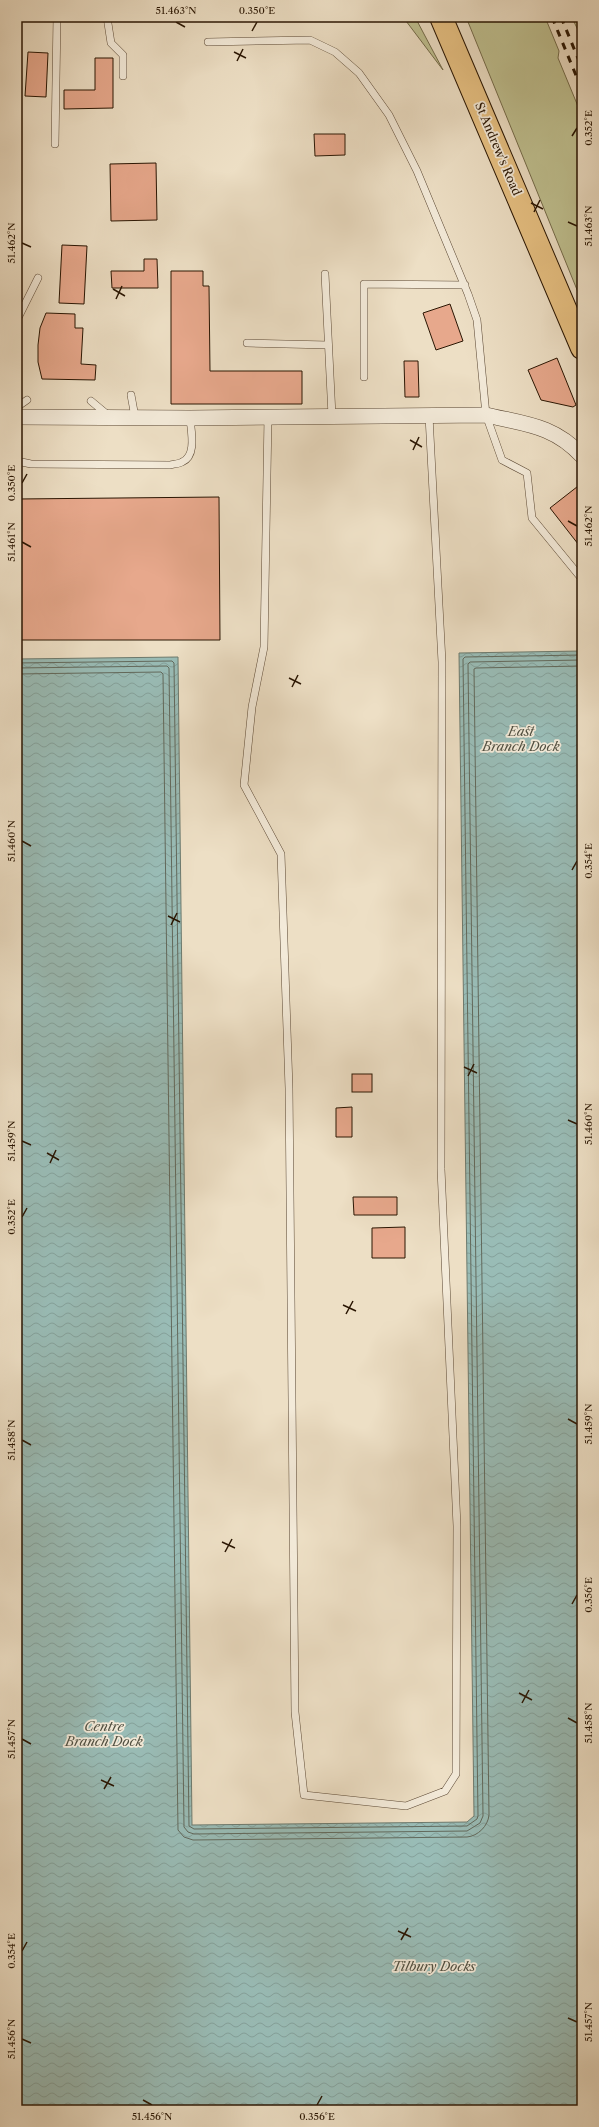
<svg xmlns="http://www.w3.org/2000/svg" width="599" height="2127" viewBox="0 0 599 2127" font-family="'Libre Caslon Text',serif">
  <defs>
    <pattern id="water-waves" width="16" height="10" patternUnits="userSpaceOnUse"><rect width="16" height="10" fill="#99bcb6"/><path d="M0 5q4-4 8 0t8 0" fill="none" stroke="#84a19b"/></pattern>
  </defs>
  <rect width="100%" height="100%" fill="#eddfc5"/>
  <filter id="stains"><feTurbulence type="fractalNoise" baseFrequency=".005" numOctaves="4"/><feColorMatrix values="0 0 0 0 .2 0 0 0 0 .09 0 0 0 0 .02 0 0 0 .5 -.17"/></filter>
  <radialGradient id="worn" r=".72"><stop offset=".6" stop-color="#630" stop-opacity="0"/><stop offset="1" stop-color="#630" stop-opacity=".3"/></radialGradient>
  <g fill="#bfc090" stroke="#746b4a">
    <polygon points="403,17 415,17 443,70"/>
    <polygon points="466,17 545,17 559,51 558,58 582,116 582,302"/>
    <polygon points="574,17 582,17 582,38 572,18"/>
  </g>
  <polygon fill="url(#water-waves)" stroke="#6d7a6e" points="582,651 582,2110 17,2110 17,659 178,657 192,1825 467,1822 474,1816 459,653"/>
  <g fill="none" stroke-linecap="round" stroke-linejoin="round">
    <g stroke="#62695c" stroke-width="1">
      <polyline points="17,663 172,661 174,663 189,1826 194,1829 467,1826 477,1819 478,1816 463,659 465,657 582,655"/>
      <polyline points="17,668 167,666 169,668 184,1827 188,1832 194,1834 467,1831 480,1823 483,1816 468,664 470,662 582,660"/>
      <path d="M17 674 161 672 163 674 178 1830 184 1837 193 1840 467 1837C478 1836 488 1826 489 1815L474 669 476 668 582 666"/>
    </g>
  </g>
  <g fill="#e7a88c" stroke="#2a1603">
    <polygon points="17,23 20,23 19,67 17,67"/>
    <polygon points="28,52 48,53 46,97 25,96"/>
    <polygon points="95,58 113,58 113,108 64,109 64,90 95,90"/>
    <polygon points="314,134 345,134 345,155 315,156"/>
    <polygon points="156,163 157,220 111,221 110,164"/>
    <polygon points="62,245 87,246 84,304 59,303"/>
    <polygon points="144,259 157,259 158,288 112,288 111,271 144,271"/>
    <polygon points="171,271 203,271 203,286 209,286 210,371 302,371 302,404 171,404"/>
    <polygon points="450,304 463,341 436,350 423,313"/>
    <polygon points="46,313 75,314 75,328 83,328 81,364 96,365 95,380 42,379 38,362 38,345 40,328"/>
    <polygon points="557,358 576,405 573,407 541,400 528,370"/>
    <polygon points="404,361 418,361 419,397 405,397"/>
    <polygon points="582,483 582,549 550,508"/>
    <polygon points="219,497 220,640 17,640 17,499"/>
    <rect x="352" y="1074" width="20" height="18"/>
    <polygon points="352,1107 352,1137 336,1137 336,1108"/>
    <polygon points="353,1197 397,1197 397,1215 354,1215"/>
    <polygon points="405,1227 405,1258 372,1258 372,1228"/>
  </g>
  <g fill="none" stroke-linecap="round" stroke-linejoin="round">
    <defs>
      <g id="service">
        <polyline points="107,17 111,43 123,55 123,76"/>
        <polyline points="208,42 310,40 335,52 359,73 389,115 417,171 468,294 477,320 486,415 502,460 527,473 532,518 582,579"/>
        <polyline points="17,106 17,183"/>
        <polyline points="55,144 57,17"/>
        <polyline points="325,274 332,416"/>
        <polyline points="17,320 38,278"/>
        <polyline points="247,343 328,345"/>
        <polyline points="364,377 364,284 465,285"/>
        <polyline points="131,395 135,417"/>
        <polyline points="91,401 109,416"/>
        <polyline points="17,407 27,400"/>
        <polyline points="268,417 264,647 252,707 244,785 281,854 289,1088 295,1712 304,1795 406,1806 445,1791 456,1774 457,1526 441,1169 442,662 429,416"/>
        <path d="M17 461 31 464 170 465C173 464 179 464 182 462 197 456 191 431 190 418"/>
      </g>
      <path id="minor" d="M17 417 190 418 486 415C524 424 554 425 582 456"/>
      <polyline id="trunk" points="441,17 582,348"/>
    </defs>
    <use href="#service" stroke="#5b4834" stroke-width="8"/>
    <use href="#minor" stroke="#5b4834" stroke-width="16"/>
    <use href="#trunk" stroke="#2a1603" stroke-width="24"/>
    <use href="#service" stroke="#f3ead9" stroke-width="7"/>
    <use href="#minor" stroke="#f3ead9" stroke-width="15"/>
    <use href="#trunk" stroke="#e6c082" stroke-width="22"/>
    <g stroke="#2a1603" stroke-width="3" stroke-dasharray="7 7" stroke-linecap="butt">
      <polyline points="552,17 582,90"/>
      <polyline points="561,17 582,68"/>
    </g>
  </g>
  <path fill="none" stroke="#2a1603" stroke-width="1.5" d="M176 22 185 27M252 31 257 22M234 52 246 58M237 61 243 49M572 136 577 128M531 203 543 209M534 212 540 200M568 222 577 226M22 243 31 247M113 289 125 296M116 299 122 286M410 440 422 447M413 450 419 437M22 483 27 474M568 521 577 526M22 542 31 547M289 678 301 684M292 687 298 675M22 841 31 846M572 870 577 861M168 916 180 922M171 925 177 913M464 1067 477 1073M468 1076 474 1064M568 1120 577 1124M22 1141 31 1145M47 1153 59 1160M50 1163 56 1150M22 1217 27 1208M343 1305 356 1311M346 1314 353 1301M568 1419 577 1424M22 1440 31 1445M222 1542 235 1548M225 1552 232 1539M572 1604 577 1595M519 1693 532 1700M522 1703 529 1690M568 1718 577 1723M22 1739 31 1744M101 1780 114 1786M104 1789 111 1777M398 1931 411 1937M401 1940 408 1928M22 1951 27 1942M568 2018 577 2022M22 2039 31 2043M143 2100 152 2105M317 2105 322 2096"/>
  <g text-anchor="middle" stroke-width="3.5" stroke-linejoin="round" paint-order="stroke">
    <g font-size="12" fill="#2a1603" stroke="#f3ead9">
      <text transform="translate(498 149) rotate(67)" y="4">St Andrew's Road</text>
    </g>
    <g font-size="13" font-style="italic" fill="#515042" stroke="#f3ead9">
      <text x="521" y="736">East<tspan x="521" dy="15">Branch Dock</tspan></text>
      <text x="104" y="1731">Centre<tspan x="104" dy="15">Branch Dock</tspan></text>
      <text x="434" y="1971">Tilbury Docks</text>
    </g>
  </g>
  <rect width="599" height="2127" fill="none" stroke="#eddfc5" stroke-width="44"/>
  <rect x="22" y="22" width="555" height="2083" fill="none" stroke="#2a1603" stroke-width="1.5"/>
  <g font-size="10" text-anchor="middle" fill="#2a1603">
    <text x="176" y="14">51.463°N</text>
    <text x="257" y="14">0.350°E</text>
    <text transform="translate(588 128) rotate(-90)" y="4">0.352°E</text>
    <text transform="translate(588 226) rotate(-90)" y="4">51.463°N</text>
    <text transform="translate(11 243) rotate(-90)" y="4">51.462°N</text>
    <text transform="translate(11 483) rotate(-90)" y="4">0.350°E</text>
    <text transform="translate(588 526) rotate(-90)" y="4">51.462°N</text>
    <text transform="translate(11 542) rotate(-90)" y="4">51.461°N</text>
    <text transform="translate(11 841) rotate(-90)" y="4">51.460°N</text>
    <text transform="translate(588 861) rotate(-90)" y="4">0.354°E</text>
    <text transform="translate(588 1124) rotate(-90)" y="4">51.460°N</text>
    <text transform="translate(11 1141) rotate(-90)" y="4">51.459°N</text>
    <text transform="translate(11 1217) rotate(-90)" y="4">0.352°E</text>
    <text transform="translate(588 1424) rotate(-90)" y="4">51.459°N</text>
    <text transform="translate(11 1440) rotate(-90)" y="4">51.458°N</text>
    <text transform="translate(588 1595) rotate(-90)" y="4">0.356°E</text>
    <text transform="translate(588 1723) rotate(-90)" y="4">51.458°N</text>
    <text transform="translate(11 1739) rotate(-90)" y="4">51.457°N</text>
    <text transform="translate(11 1951) rotate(-90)" y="4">0.354°E</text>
    <text transform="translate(588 2022) rotate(-90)" y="4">51.457°N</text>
    <text transform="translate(11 2039) rotate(-90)" y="4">51.456°N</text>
    <text x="152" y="2120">51.456°N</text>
    <text x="317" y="2120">0.356°E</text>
  </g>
  <rect width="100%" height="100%" filter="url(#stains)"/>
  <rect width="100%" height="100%" fill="url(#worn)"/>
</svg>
